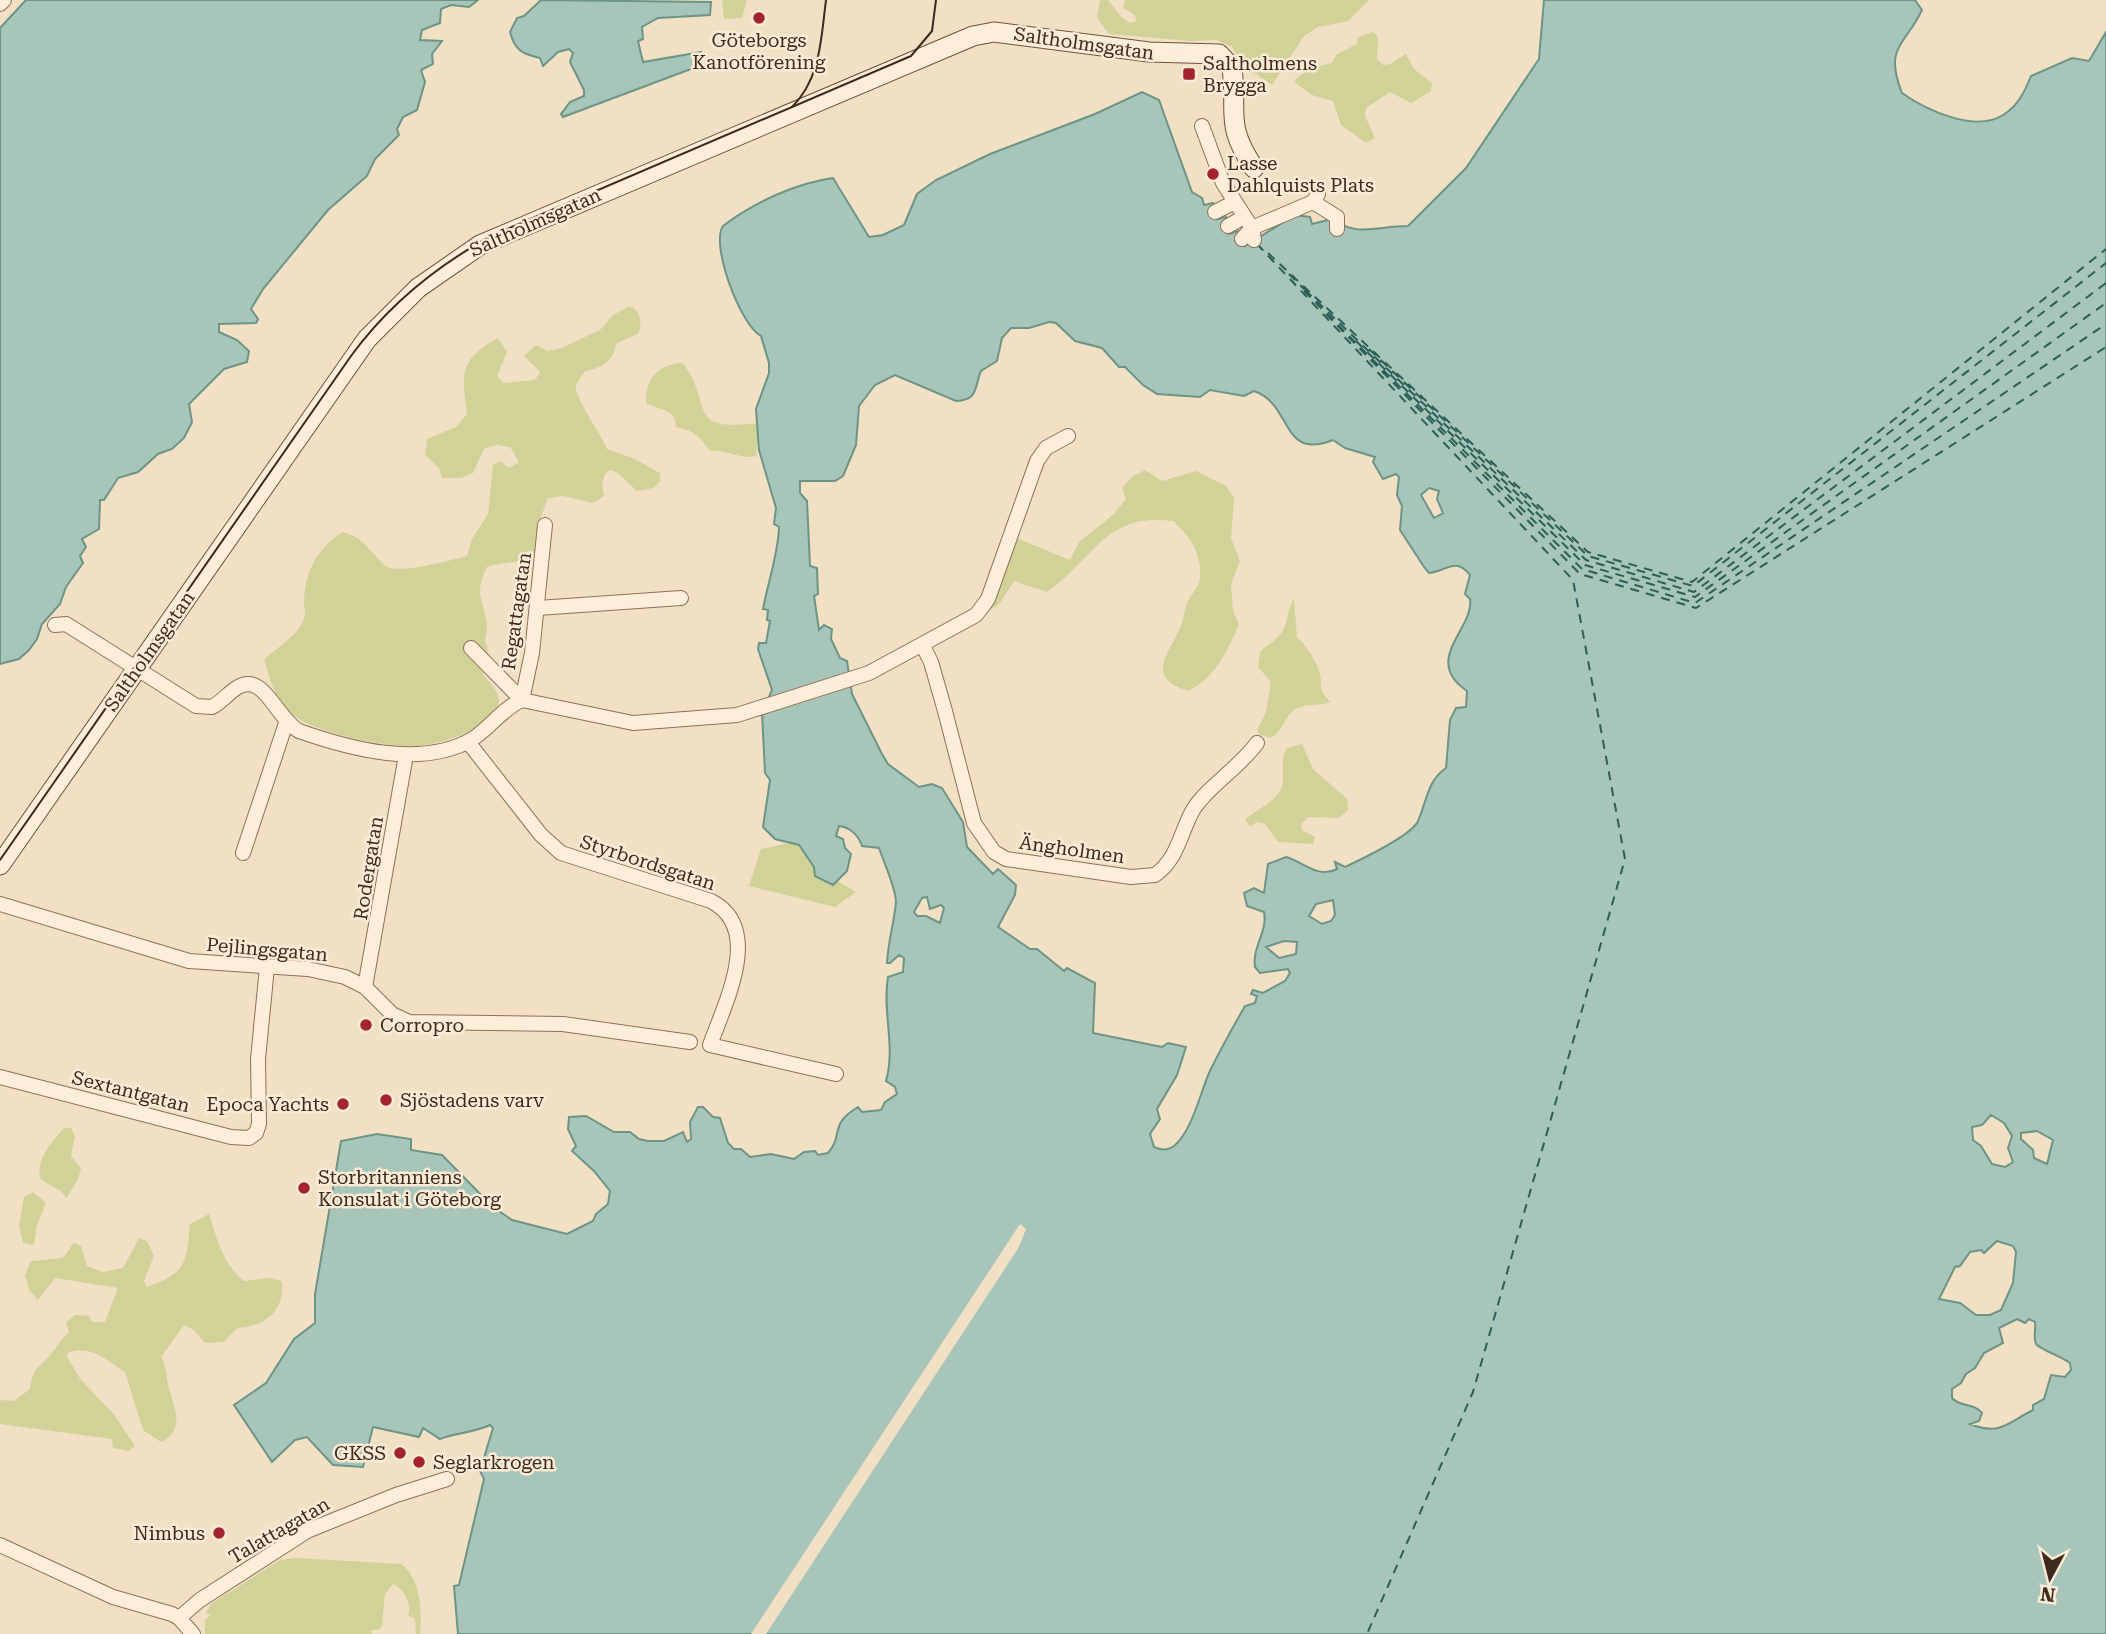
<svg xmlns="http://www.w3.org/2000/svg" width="2106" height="1634" viewBox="0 0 2106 1634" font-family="'Roboto Serif',serif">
  <rect width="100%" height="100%" fill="#f2e0c5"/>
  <g fill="#d1d297">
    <polygon points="722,0 747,0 742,18 724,19"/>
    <polygon points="1100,0 1108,0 1122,18 1131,23 1137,21 1134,14 1123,8 1125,0 1369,0 1348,21 1318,27 1304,36 1272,85 1243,65 1232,47 1216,40 1191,41 1109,34 1097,18"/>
    <path d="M1373 32 1378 37 1377 59 1383 65 1390 64 1406 54 1414 69 1432 83 1431 91 1411 103 1390 92 1366 108 1365 116 1375 138 1366 143 1341 125 1333 101 1312 95 1294 82C1301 71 1320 65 1332 63L1337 54 1357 44 1358 37Z"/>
    <path d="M630 306C641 313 642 320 639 333L616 344C612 363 603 367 585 371 582 375 578 381 576 385 573 395 601 434 607 449L635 459 660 473V481L653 488 637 491 618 473 610 470 605 474 602 485 604 496 593 503 563 496 548 498 540 520 539 555C520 564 506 561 487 567 472 598 486 601 487 627 487 633 484 639 486 644 490 658 492 662 483 675 489 682 500 692 499 702 497 729 439 744 418 746 386 748 312 733 289 712 275 700 269 676 264 659 277 648 302 633 305 615 306 610 303 604 304 599 306 570 318 547 343 532 368 539 368 552 386 566 398 575 452 560 467 556L472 539 488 514 493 465 500 461 509 468 519 462 510 447 496 445 484 449 473 473 461 478H442L439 468 425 455 427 439 456 427 467 414C461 372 460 359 498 338L507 352 497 376 503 383 535 380 540 372 524 356 536 345 547 351 559 349 600 330 613 315Z"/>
    <path d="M683 363C715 407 684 432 759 423L756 456C741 460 726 449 710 451 700 437 693 430 676 427 676 409 659 410 646 403 645 379 658 364 683 363Z"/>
    <path d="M1145 470 1162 481 1196 471 1226 486 1234 498 1231 538 1240 561 1231 584 1233 611 1239 625C1226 652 1216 678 1188 691 1145 677 1168 655 1180 628 1184 619 1184 610 1188 601 1191 594 1200 586 1200 578 1202 553 1190 537 1173 521 1104 512 1095 559 1047 592L1014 581 1000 603 991 610 989 608 1014 537 1070 560 1079 542 1114 514 1126 499 1122 488 1133 476Z"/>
    <path d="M1294 599 1297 637C1306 646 1315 658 1319 671 1324 687 1316 685 1330 702 1317 707 1303 702 1292 712 1283 720 1282 732 1271 738L1260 735 1257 730 1266 712 1271 682 1258 667 1260 653C1265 645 1272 644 1278 637 1289 626 1286 611 1294 599Z"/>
    <path d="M1302 744 1313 769 1347 799 1348 810 1339 818 1308 817 1301 824 1302 830 1315 837 1313 844 1278 842 1265 824 1258 822 1250 826 1245 820C1255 810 1278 801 1282 786 1285 771 1279 762 1287 748Z"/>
    <polygon points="795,842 814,867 856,892 835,907 749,886 761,849"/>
    <path d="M64 1128H71L75 1136 71 1156 81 1168 78 1180 66 1198 61 1191 41 1180C34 1161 52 1142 64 1128Z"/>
    <polygon points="33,1192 46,1203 37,1225 34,1245 23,1243 19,1226 24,1197"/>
    <path d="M209 1214C217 1238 223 1265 244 1281L268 1278 282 1281C285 1310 266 1327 237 1328L224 1342 205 1343 194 1330 184 1325 161 1357C167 1368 166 1373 168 1384 172 1404 188 1429 161 1442L143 1430 125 1372C106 1360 92 1345 69 1352L67 1357 81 1380 113 1413 135 1446 128 1451 113 1448 112 1439 0 1424V1400L14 1401 30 1389C33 1366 38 1370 50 1355 57 1347 61 1339 69 1332L66 1322 75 1315 89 1316 92 1322H105L118 1288 55 1278 38 1300 29 1290 25 1275 31 1261 63 1258 74 1243 81 1246 87 1266 103 1272 123 1268 139 1238 147 1241 154 1256 144 1281 147 1287C188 1272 186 1263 190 1224Z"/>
    <path d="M294 1558 401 1564C421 1578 422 1612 420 1634H416L415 1618 408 1616C412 1605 404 1588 393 1584L385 1594 382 1626 379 1630H371L372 1634H205V1620L210 1615 206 1613 211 1604 280 1560Z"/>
  </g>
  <g fill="#a7c5b9" stroke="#6c9586" stroke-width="2" fill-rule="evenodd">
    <polygon points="26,0 478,0 469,7 451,5 441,9 440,23 422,30 420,40 442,41 432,54 433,64 421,70 425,82 417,110 403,117 397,129 399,135 375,159 367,176 328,210 263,289 251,309 258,319 256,323 219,324 219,332 237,340 249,351 247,362 224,369 189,404 192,422 184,438 172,449 158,454 138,472 118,478 104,500 100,500 99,529 82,539 86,547 80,556 83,563 66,587 60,604 42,624 37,639 29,650 19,659 0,664 0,28"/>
    <path d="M541 0 711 2 710 15 658 18 642 27 643 39 638 41 643 62 701 52 699 66 563 117 561 114 570 102 584 96V90L570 62 573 53 569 49 558 52 543 66 540 58C523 54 515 51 510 32L517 18 524 16Z"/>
    <path d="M1544 0H1915L1922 10C1904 47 1884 47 1902 93 1926 110 1975 133 2003 115 2018 106 2025 91 2031 76L2072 58 2089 61 2106 32V1634H458L454 1586 459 1585 484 1479 480 1471 493 1428 490 1425C473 1433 454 1433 440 1439L423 1428 419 1437 373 1427 363 1467 333 1465 307 1437 295 1440 272 1462 234 1405 266 1383 294 1339 315 1323V1294L341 1141 377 1134 411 1139V1150L442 1155 493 1207 512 1220 567 1234 593 1221 596 1214 608 1204 610 1191 594 1171 572 1151 576 1146 568 1129 569 1117 586 1116 614 1132H630L639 1139 648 1141H664L683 1132 687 1142 691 1139 690 1122 698 1107H703L713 1117 720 1118 728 1143 734 1149H741L750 1157 771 1154 794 1159 804 1152 815 1151 818 1155 828 1153C844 1135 828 1125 858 1107L862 1112 881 1110 885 1102 897 1094 895 1087 886 1081C896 1046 882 1012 888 977L903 972 904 958 899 955 890 963H887C888 941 894 924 896 902 896 888 884 863 879 848L862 846C859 836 850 827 839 826L836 836 843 839 845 848 851 854 847 871 833 885 815 876 814 867 799 845 775 839 763 827 770 780 765 773 762 713 772 690 758 649 759 643H766L770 621 767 620 768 610 763 609C768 581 778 556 779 527L774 524 776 508 759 450 756 409 769 373V363L761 336C741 326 710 245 723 226 753 203 796 183 833 178L869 237 883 235 904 225 917 194 936 180 990 154 1095 114 1142 92 1159 100 1192 192 1202 198 1204 205 1213 203 1217 219 1226 217 1229 234 1238 231 1245 246 1295 215 1310 217 1312 224 1328 220 1327 215C1355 239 1374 226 1408 226L1466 168 1539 59ZM1049 322 1056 323 1075 341 1102 348 1119 367H1125L1143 385 1157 394 1200 397 1210 390 1244 396 1254 391C1293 404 1280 461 1333 440L1345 448 1375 457 1373 462 1383 479 1396 474 1399 477 1397 495 1402 506 1400 530 1424 567 1429 573C1446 572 1455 556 1470 575L1465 594 1470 599C1475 628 1421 660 1467 691L1466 707 1456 708 1450 720 1446 768C1427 781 1427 801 1418 821 1411 836 1362 859 1345 867L1335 862 1337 869C1318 879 1304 862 1286 857L1268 864 1264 893 1254 888 1244 893 1247 906 1264 912C1268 932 1252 946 1255 967L1260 973 1288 969 1290 973 1285 981 1263 993 1253 990 1251 994 1257 996 1255 1003 1245 1006C1233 1027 1220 1050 1209 1073 1200 1094 1192 1131 1174 1146 1167 1151 1161 1150 1154 1147L1150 1134 1160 1119 1157 1109 1177 1075 1186 1047 1168 1043 1162 1047 1093 1033 1095 983 1067 968 1064 971 1037 949H1030L998 927 1015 895 1016 885 998 869 993 874 967 847 963 822 942 788 932 784 919 787 888 764 882 754 852 694 847 661 840 658 831 639 832 629 824 625 819 630 814 596 818 594 817 568 810 566 807 501 800 493V481H835L843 476 856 445 859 406 875 385 895 375 956 401C979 400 974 387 981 371L997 361 1002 338 1011 328H1029ZM1429 488 1439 491 1437 499 1443 513 1434 518 1421 495ZM927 897 930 909 941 905 944 908 940 923 926 916H917L914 912 922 898ZM1333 900 1335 915 1331 921 1322 924 1309 916 1316 904ZM1284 941 1297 942 1296 954 1279 958 1266 947ZM1991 1115 2004 1123 2012 1136 2008 1148 2013 1162 2005 1167 1992 1164 1981 1146 1973 1140 1972 1127 1982 1125ZM2037 1131 2053 1140 2047 1164 2034 1158 2033 1150 2021 1139V1133ZM1997 1241 2013 1246 2016 1252 2013 1283 2001 1310 1990 1315H1976L1960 1303 1939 1299 1955 1267 1960 1266 1970 1252 1981 1250 1984 1253ZM2017 1319 2025 1323 2029 1319 2035 1322C2036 1329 2033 1338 2036 1344 2038 1348 2064 1358 2070 1363L2071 1370 2065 1377 2051 1375 2044 1399 2033 1405V1410C2007 1423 2000 1436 1970 1424L1979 1421 1982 1413C1973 1402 1961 1408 1952 1398V1389L1961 1383 1966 1374 1975 1368 1984 1353 2003 1343 1999 1328Z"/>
  </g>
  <polygon fill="#f2e0c5" points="1020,1224 1026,1229 1019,1247 766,1634 751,1634"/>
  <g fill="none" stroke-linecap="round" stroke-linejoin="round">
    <g stroke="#2c5f56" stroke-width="2" stroke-dasharray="9 7" stroke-linecap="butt">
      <polyline points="1257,244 1573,580 1625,859 1473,1392 1367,1634"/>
      <polyline points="1268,253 1588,552 1692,582 2106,249"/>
      <polyline points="1289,274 1305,290"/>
      <polyline points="1305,290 1586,560 1694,592 2106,283"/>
      <polyline points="1304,291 1582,569 1695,603 2106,324"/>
      <polyline points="1326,314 1580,574 1696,608 2106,347"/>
      <polyline points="1356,341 1585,565 1695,597 2106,303"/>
      <polyline points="1369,349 1588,556 1693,586 2106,263"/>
    </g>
    <defs>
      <g id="street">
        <polyline points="0,4 4,0"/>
        <polyline points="1202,126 1223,183 1252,228 1313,202 1318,194"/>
        <polyline points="1313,202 1337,217 1337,229"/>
        <polyline points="1215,212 1235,202"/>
        <polyline points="1228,226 1244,217"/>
        <polyline points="1242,239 1252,228 1254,240"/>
        <polyline points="538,608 681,598"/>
        <path d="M55 625 66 624 196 706 212 707C222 702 229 692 238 687 264 672 276 718 299 731 350 749 420 768 471 740 489 729 503 708 522 700L633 723 737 715 869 673 976 615 988 599 1037 461 1046 448 1068 436"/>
        <path d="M923 646 931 662 945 711 974 823 994 852 1006 859 1131 877 1155 875C1178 859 1180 833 1193 810 1206 788 1240 767 1257 743"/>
        <polyline points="471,648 522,700"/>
        <polyline points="522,700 532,653 545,525"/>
        <path d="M468 742 541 835 561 853 711 901C764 928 725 1003 710 1045L836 1074"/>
        <polyline points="243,853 286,723"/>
        <polyline points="0,904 189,961 308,969 345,977 365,987 392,1014 409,1022 563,1024 690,1042"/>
        <polyline points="365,987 406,755"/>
        <polyline points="0,1077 231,1137 249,1138 256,1133 259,1124 258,1059 267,967"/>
        <polyline points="0,1545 113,1597 172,1614 179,1618 193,1634"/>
        <polyline points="179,1618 200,1600 307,1531 396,1495 447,1479"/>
      </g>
      <path id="secondary" d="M0 865 367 339 418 288 480 245 973 36 994 32 1149 52 1219 54 1232 68C1238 114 1224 123 1254 168"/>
    </defs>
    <use href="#street" stroke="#8f7059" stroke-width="16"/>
    <use href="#secondary" stroke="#71513c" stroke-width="21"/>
    <use href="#street" stroke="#fceed9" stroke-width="14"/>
    <use href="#secondary" stroke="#fceed9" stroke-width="19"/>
    <g stroke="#3e2a1e" stroke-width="2">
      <path d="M792 107C821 78 821 38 826 0"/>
      <path d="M0 860 351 356C389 304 436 266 493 235L911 56 932 31 936 0"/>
    </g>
  </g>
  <g fill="#a42331" stroke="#f9ebd5" stroke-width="2.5">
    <circle cx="759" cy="18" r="7"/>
    <rect x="1182" y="67" width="14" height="14" rx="3.5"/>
    <circle cx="1213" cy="174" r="7"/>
    <circle cx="366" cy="1025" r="7"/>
    <circle cx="386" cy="1100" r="7"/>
    <circle cx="343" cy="1104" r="7"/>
    <circle cx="304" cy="1188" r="7"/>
    <circle cx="400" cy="1453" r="7"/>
    <circle cx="419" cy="1462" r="7"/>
    <circle cx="219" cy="1533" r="7"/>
  </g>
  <g text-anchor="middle" stroke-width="5" stroke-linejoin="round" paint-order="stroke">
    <g font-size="19" fill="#3e2a1e" stroke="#f9ebd5" text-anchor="start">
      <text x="759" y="47" text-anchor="middle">Göteborgs<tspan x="759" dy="22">Kanotförening</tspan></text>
      <text x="1203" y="70">Saltholmens<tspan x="1203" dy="22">Brygga</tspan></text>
      <text x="1227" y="170">Lasse<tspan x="1227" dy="22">Dahlquists Plats</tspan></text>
      <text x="380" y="1032">Corropro</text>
      <text x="400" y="1107">Sjöstadens varv</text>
      <text x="329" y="1111" text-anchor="end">Epoca Yachts</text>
      <text x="318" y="1184">Storbritanniens<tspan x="318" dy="22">Konsulat i Göteborg</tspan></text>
      <text x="386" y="1460" text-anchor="end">GKSS</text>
      <text x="433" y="1469">Seglarkrogen</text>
      <text x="205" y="1540" text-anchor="end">Nimbus</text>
    </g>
    <g font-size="19" fill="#3e2a1e" stroke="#f9ebd5">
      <text transform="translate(1084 43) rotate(8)" y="7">Saltholmsgatan</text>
      <text transform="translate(535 222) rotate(-24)" y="7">Saltholmsgatan</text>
      <text transform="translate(516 611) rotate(-82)" y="7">Regattagatan</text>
      <text transform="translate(149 651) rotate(-55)" y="7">Saltholmsgatan</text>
      <text transform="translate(1072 849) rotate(8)" y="7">Ängholmen</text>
      <text transform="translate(648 862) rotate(18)" y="7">Styrbordsgatan</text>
      <text transform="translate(368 868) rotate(-81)" y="7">Rodergatan</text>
      <text transform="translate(267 949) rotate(5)" y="7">Pejlingsgatan</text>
      <text transform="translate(131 1091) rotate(14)" y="7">Sextantgatan</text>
      <text transform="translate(279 1530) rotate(-30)" y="7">Talattagatan</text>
    </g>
  </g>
  <g transform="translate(2050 1578) rotate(187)" stroke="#f9ebd5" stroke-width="5" paint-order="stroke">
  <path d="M0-5L12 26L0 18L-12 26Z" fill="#3e2a1e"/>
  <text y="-10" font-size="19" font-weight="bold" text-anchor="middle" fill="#3e2a1e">N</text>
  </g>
</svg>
